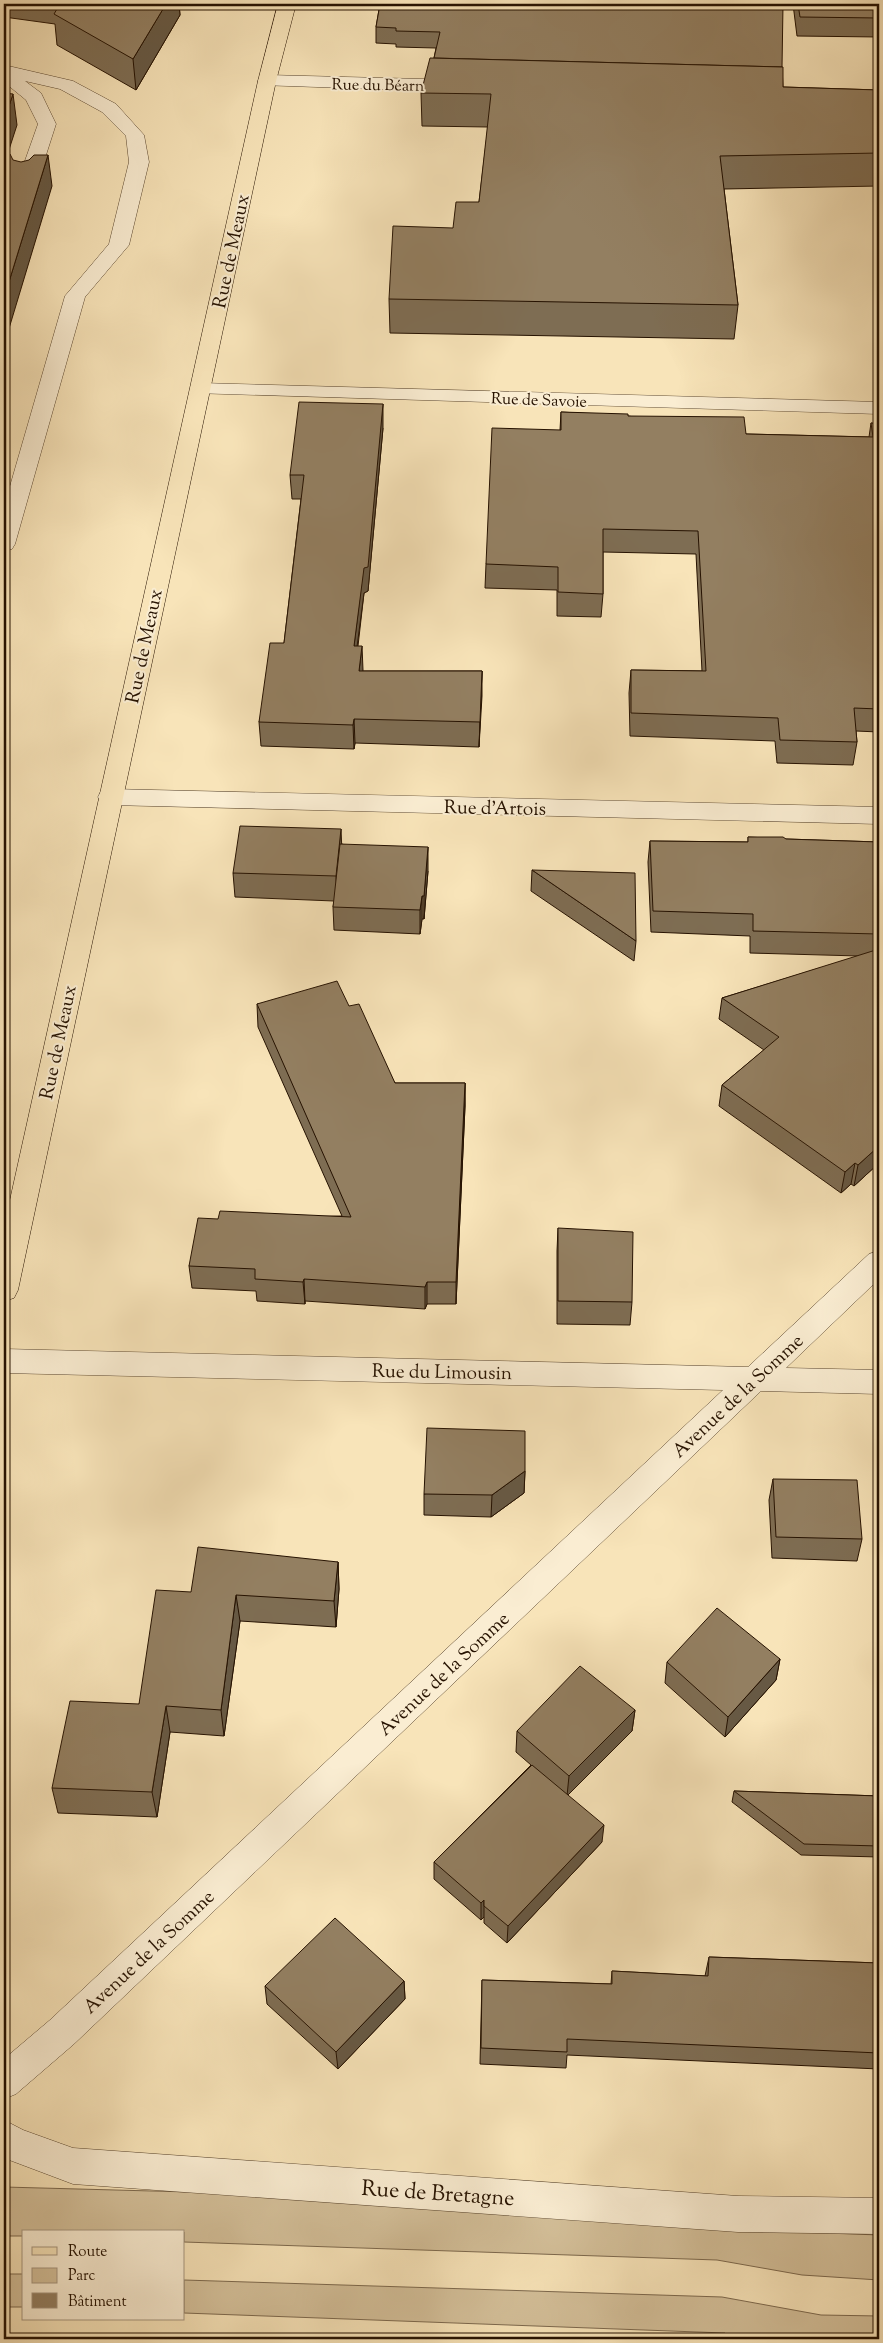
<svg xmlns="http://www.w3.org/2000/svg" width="883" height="2343" viewBox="0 0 883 2343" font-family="'Sorts Mill Goudy',serif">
  <rect width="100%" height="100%" fill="#f8e4b9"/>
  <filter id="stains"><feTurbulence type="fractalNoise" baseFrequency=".004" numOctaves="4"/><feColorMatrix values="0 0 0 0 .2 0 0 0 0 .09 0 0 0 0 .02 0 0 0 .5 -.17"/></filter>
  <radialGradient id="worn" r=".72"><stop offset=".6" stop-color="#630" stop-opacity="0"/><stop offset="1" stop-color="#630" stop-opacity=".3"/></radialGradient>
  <g fill="#d4c09a" stroke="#7d694e">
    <polygon points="4,2187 744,2207 746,2230 879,2235 879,2280 802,2275 717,2260 184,2242 184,2232 24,2232 24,2236 4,2236"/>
    <rect x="4" y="2274" width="20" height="33"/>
    <polygon points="184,2280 722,2297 821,2315 879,2316 879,2339 726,2339 725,2333 184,2313"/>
  </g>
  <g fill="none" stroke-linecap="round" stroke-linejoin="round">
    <defs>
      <g id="minor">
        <polygon points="4,65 73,81 116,104 144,135 149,162 129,245 85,297 15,544 12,549 4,551 4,507 65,296 109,244 129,162 126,136 102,112 60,89 25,81 41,93 56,124 36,186 33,190 26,192 19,190 16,186 38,124 26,100 4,82"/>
        <polygon points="267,75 461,80 468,82 470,86 468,90 461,92 260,85 258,81 260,77"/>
        <polygon points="200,383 879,402 879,414 193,393 190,389 193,385"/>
        <polygon points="110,789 879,807 879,824 110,805 101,803 98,797 101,791"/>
        <polygon points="879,1251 879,1279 786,1368 879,1370 879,1394 761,1391 74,2044 16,2094 4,2099 4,2059 50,2020 723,1390 4,1373 4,1349 748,1367 869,1254"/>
        <polygon points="4,2120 23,2130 73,2148 738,2196 879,2198 879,2234 738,2232 73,2184 4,2158"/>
      </g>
      <polygon id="major" points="278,4 296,4 276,81 18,1290 14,1298 4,1301 4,1227 258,81"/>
    </defs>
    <use href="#minor" stroke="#5a462f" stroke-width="1"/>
    <use href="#major" stroke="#261201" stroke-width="1"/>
    <use href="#minor" fill="#faedd2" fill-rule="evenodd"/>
    <use href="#major" fill="#f8e4b9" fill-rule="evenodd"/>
  </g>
  <g fill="#7e6d53" stroke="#261201">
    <polygon points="4,4 179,4 180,15 136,90 57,45 55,24 4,17"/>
    <polygon points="380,4 782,67 783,87 879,90 879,186 724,189 738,305 734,339 390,333 389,299 453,228 479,202 488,127 422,126 421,93 434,58 436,48 396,47 396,44 376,43 376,27"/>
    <polygon points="793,4 879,4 879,37 797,36"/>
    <polygon points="561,412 628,416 746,434 869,437 871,423 879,424 879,732 856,731 857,742 853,765 777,763 775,741 630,736 629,693 631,670 702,671 696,554 603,552 603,594 601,617 557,616 557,590 485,588 486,564 560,430"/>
    <polygon points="383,428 368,591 364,593 358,646 362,671 482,671 479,747 355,743 354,749 261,746 259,722 284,643 301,499 292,499 290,475"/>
    <polygon points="748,837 786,839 879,842 879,1163 854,1186 851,1184 841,1193 719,1106 722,1085 764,1050 719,1019 722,998 859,956 750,953 750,936 651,932 648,862 650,841 748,842"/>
    <polygon points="342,844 428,871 424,919 422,919 420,934 334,930 333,907 334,901 235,897 233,873"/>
    <polygon points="532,870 636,941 634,961 531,891"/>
    <polygon points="257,1004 349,1006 395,1083 465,1083 465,1106 456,1304 427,1304 425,1309 305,1301 305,1304 257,1301 256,1291 192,1288 189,1266 218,1219 342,1216 258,1027"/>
    <polygon points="558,1228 632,1302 630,1325 557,1324 557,1251"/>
    <polygon points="525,1471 524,1493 491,1517 424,1515 424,1494"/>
    <polygon points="773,1479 862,1539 857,1561 772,1558 769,1500"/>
    <polygon points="338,1562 339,1589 336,1627 240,1621 224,1736 170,1732 157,1817 58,1813 52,1788 139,1704 191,1592"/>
    <polygon points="780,1659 776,1680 725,1737 665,1683 667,1662"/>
    <polygon points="635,1710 632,1731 568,1795 602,1842 507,1943 484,1923 484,1917 481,1920 434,1879 434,1862 531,1765 516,1752 517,1731"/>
    <polygon points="734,1791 879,1796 879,1857 801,1855 732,1802"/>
    <polygon points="709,1957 879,1963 879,2069 567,2055 566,2068 480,2064 482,1980 611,1984 612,1971 705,1976"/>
    <polygon points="404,1981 405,1999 338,2069 267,2004 265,1986"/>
  </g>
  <g fill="#675944" stroke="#261201">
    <polygon points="166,4 179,4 180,15 136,90 133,59"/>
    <polygon points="13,94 17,125 4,165 4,121"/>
    <polygon points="48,155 52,186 4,345 4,298"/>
    <polygon points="383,404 383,428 368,591 364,593 354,670 354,646"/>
    <polygon points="362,646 363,670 360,695 359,671"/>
    <polygon points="482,671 482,696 479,747 480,722"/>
    <polygon points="354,719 355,743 354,749 353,725"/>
    <polygon points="341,829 342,853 337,901 336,876"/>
    <polygon points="428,847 428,871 424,919 424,896"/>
    <polygon points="422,896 422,919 420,934 420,910"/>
    <polygon points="465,1083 465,1106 456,1304 456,1282"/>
    <polygon points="879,1146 879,1163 854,1186 858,1165"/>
    <polygon points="855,1163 851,1184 841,1193 845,1172"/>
    <polygon points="304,1279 305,1301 305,1304 303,1282"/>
    <polygon points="427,1282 427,1304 425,1309 425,1287"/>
    <polygon points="525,1471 524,1493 491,1517 492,1495"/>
    <polygon points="338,1562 339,1589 336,1627 334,1601"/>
    <polygon points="236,1595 240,1621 224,1736 221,1710"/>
    <polygon points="780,1659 776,1680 725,1737 728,1717"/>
    <polygon points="166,1706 170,1732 157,1817 152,1792"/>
    <polygon points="635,1710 632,1731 567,1796 569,1776"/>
    <polygon points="604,1825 602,1842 507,1943 508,1926"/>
    <polygon points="484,1900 484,1917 481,1920 481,1903"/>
    <polygon points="404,1981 405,1999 338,2069 336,2052"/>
  </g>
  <g fill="#937f61" stroke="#261201">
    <polygon points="60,4 166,4 133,59 54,14"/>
    <polygon points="380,4 741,4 783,5 782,67 434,58 440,32 396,31 396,28 376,27"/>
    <polygon points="798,4 879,4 879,18 800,17"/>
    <polygon points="430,58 783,67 783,87 879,90 879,153 720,156 738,305 389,299 393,226 453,228 456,202 479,202 491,94 421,93"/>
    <polygon points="4,93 13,94 4,121"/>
    <polygon points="4,154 10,154 13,160 21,162 29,160 34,155 48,155 4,298"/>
    <polygon points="299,402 383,404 368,567 364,568 354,646 362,646 359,671 482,671 480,722 354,719 353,725 259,722 270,643 284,643 304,475 290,475"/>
    <polygon points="561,412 628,414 628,416 744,417 746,434 873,437 871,423 879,424 879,709 854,708 857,742 780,740 778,718 631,713 631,670 706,671 698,531 603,529 603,594 558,592 558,567 486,564 492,428 561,430"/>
    <polygon points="240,826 341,829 336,876 233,873"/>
    <polygon points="748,837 783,837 786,839 879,842 879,934 753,931 753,914 653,911 650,841 748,842"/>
    <polygon points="340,844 428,847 424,896 422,896 420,910 333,907"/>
    <polygon points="532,870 635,873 636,941"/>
    <polygon points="879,949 879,1146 858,1165 855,1163 845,1172 722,1085 779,1037 722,998"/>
    <polygon points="337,981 349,1006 359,1004 395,1083 465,1083 456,1282 427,1282 425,1287 304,1279 303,1282 255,1279 255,1269 189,1266 198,1218 218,1219 220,1211 351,1217 257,1004"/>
    <polygon points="558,1228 633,1232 632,1302 558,1301"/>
    <polygon points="427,1428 525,1431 525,1471 492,1495 424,1494"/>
    <polygon points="773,1479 857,1480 862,1539 776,1537"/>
    <polygon points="198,1547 338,1562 334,1601 236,1595 221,1710 166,1706 152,1792 52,1788 70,1701 139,1704 156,1590 191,1592"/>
    <polygon points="717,1608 780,1659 728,1717 667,1662"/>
    <polygon points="580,1666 635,1710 569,1776 517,1731"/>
    <polygon points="532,1765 604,1825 508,1926 484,1906 484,1900 481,1903 434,1862"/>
    <polygon points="734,1791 879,1796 879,1846 804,1844"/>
    <polygon points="335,1918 404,1981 336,2052 265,1986"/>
    <polygon points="709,1957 879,1963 879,2053 567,2039 567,2052 481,2048 482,1980 612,1984 612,1971 708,1976"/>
  </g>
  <g text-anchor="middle" stroke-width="4" stroke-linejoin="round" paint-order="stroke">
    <g font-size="16" fill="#261201" stroke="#faedd2">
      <text transform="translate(378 84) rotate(1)" y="6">Rue du Béarn</text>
      <text transform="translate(539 399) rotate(2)" y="6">Rue de Savoie</text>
    </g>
    <g font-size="19" fill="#261201" stroke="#faedd2">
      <text transform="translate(230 251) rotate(-78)" y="7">Rue de Meaux</text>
      <text transform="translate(143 646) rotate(-78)" y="7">Rue de Meaux</text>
      <text transform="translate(495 807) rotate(1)" y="7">Rue d'Artois</text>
      <text transform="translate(57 1042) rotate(-78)" y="7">Rue de Meaux</text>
      <text transform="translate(442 1371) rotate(1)" y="7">Rue du Limousin</text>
      <text transform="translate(737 1395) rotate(-43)" y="7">Avenue de la Somme</text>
      <text transform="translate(443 1673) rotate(-43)" y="7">Avenue de la Somme</text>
      <text transform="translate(148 1951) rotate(-43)" y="7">Avenue de la Somme</text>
    </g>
    <g font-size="22" fill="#261201" stroke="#faedd2">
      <text transform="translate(438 2192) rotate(4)" y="8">Rue de Bretagne</text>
    </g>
  </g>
  <rect width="883" height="2343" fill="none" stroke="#f8e4b9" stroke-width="20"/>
  <rect x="5" y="5" width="873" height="2333" fill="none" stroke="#261201" stroke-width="2.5"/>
  <rect x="10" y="10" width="863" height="2323" fill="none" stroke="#261201"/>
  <rect x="22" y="2230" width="162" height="90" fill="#faedd2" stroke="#a5957e"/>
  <rect x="32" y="2247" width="25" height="8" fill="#f8e4b9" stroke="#a5957e"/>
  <text x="68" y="2256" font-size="15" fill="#261201">Route</text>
  <rect x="32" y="2268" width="25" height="15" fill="#d4c09a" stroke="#a5957e"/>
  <text x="68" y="2280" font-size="15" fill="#261201">Parc</text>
  <rect x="32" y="2293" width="25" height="15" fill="#937f61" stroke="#a5957e"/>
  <text x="68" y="2306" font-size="15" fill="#261201">Bâtiment</text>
  <rect width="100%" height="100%" filter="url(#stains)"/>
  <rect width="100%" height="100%" fill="url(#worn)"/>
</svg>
